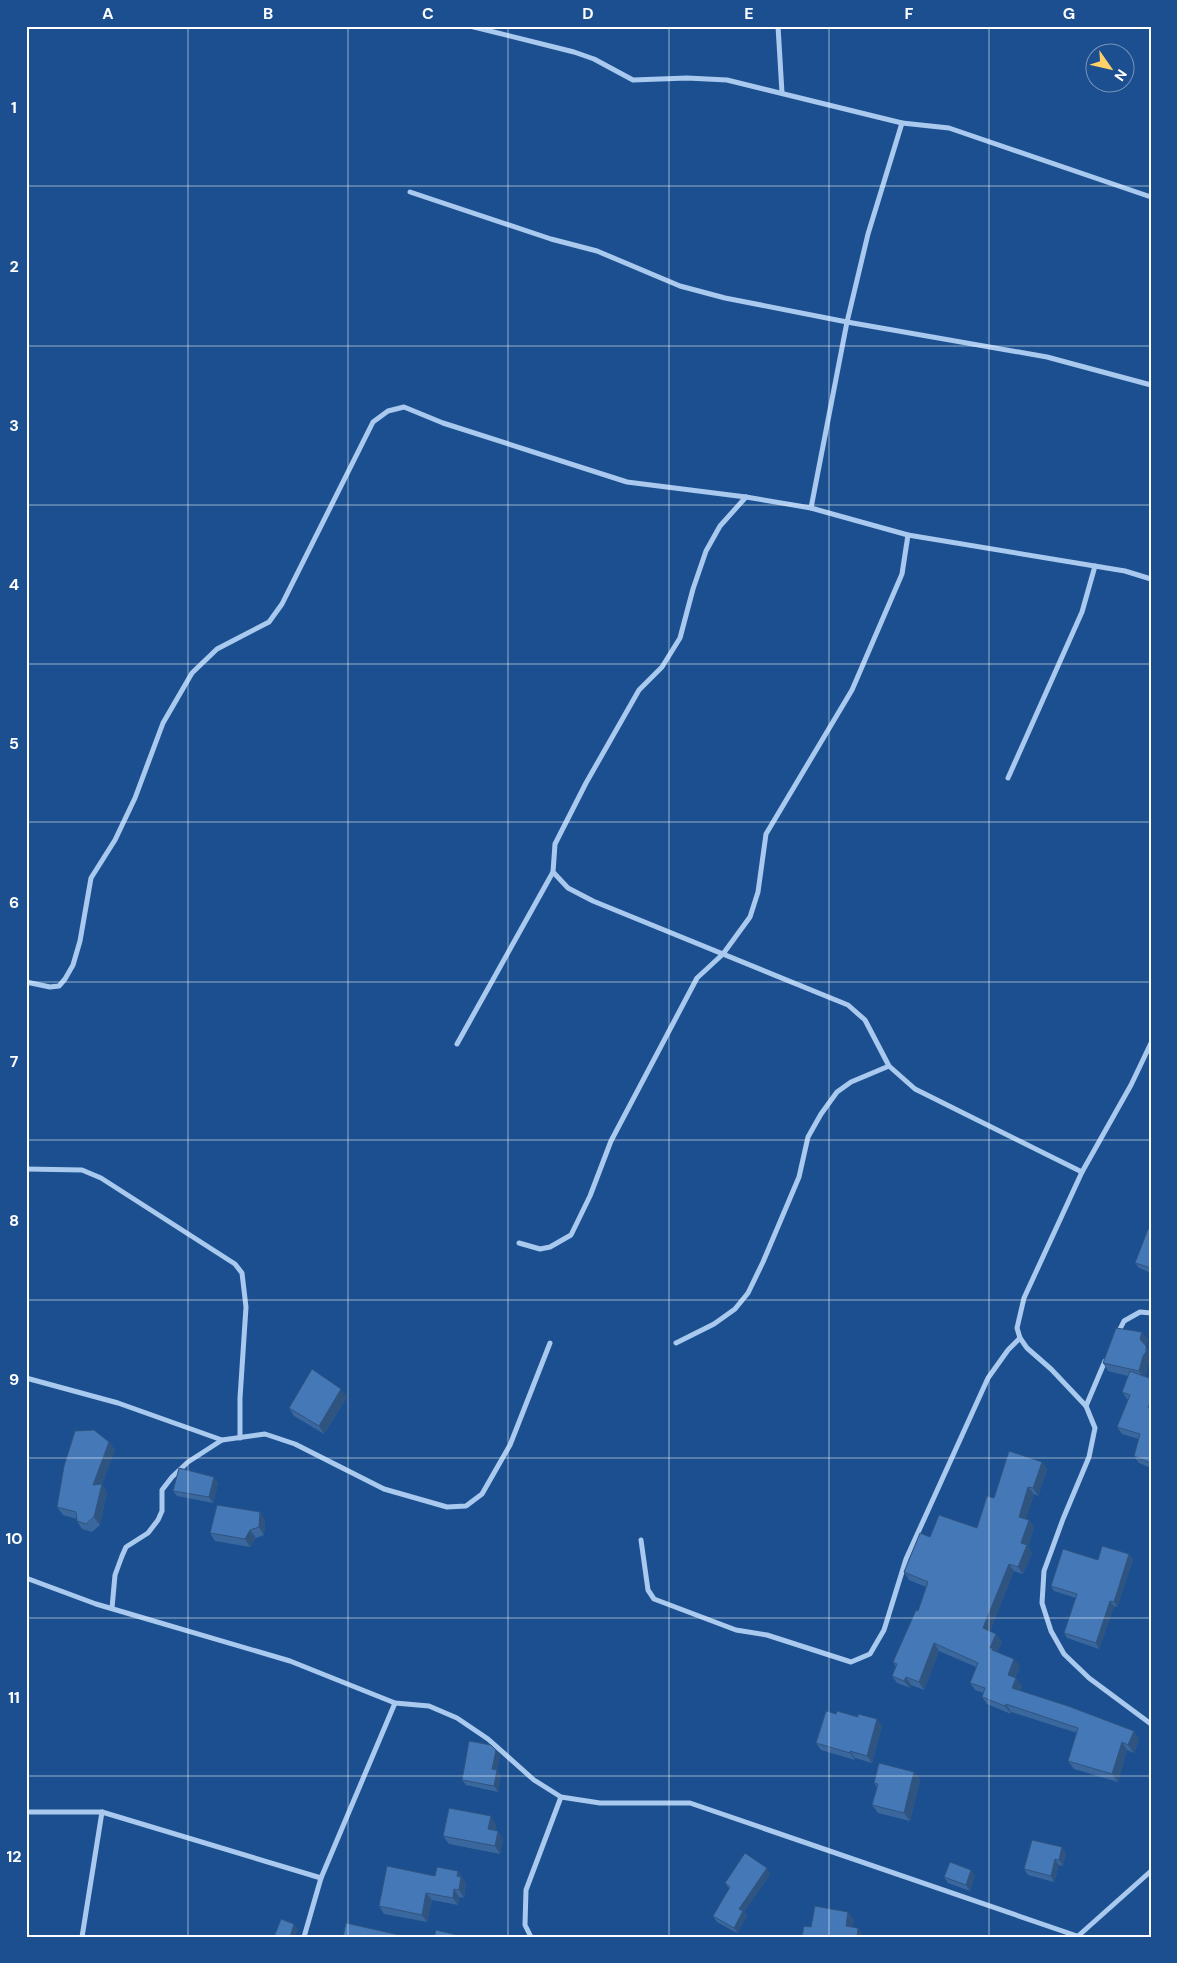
<svg xmlns="http://www.w3.org/2000/svg" width="1177" height="1963" viewBox="0 0 1177 1963" font-family="'DM Sans',sans-serif">
  <rect width="100%" height="100%" fill="#1b4f8f"/>
  <g fill="none" stroke-linecap="round" stroke-linejoin="round">
    <g stroke="#a9c9ee" stroke-width="5">
      <polyline points="470,26 574,52 594,59 633,80 687,78 727,80 902,123 868,234 847,322 811,508"/>
      <polyline points="778,26 782,93"/>
      <polyline points="902,123 949,128 1151,197"/>
      <polyline points="410,192 551,239 597,251 680,286 725,298 847,322 1047,357 1151,385"/>
      <polyline points="746,497 720,526 706,551 693,589 680,638 662,667 639,690 586,783 555,844 553,872 568,888 593,901 848,1005 865,1020 889,1066 915,1089 1082,1172"/>
      <polyline points="1008,778 1082,612 1095,566"/>
      <polyline points="26,982 50,987 59,986 65,979 73,965 80,941 91,878 115,840 135,798 163,723 192,673 217,649 269,622 282,604 373,422 388,411 404,407 443,423 627,482 746,497 811,508 908,535 1125,571 1151,579"/>
      <polyline points="1151,1043 1131,1085 1082,1172 1024,1298 1017,1328 1020,1338 1027,1348 1051,1369 1086,1406 1095,1428 1089,1457 1063,1519 1044,1571 1042,1603 1051,1631 1064,1654 1089,1678 1151,1724"/>
      <polyline points="457,1044 553,872"/>
      <polyline points="26,1169 82,1170 101,1178 235,1264 242,1273 246,1307 240,1398 240,1438"/>
      <polyline points="519,1243 540,1249 550,1247 571,1235 590,1196 611,1141 697,978 723,954 750,917 758,892 766,834 852,690 902,574 908,535"/>
      <polyline points="1117,1335 1124,1321 1140,1312 1151,1313"/>
      <polyline points="676,1343 714,1324 735,1309 748,1293 763,1262 799,1177 808,1137 821,1114 837,1092 851,1082 889,1066"/>
      <polyline points="26,1378 118,1403 222,1440"/>
      <polyline points="1086,1406 1105,1361"/>
      <polyline points="641,1540 648,1590 654,1599 736,1630 767,1635 851,1662 870,1654 884,1630 906,1559 988,1378 1008,1350 1020,1338"/>
      <polyline points="26,1578 96,1604 290,1661 395,1703 429,1706 457,1718 488,1739 534,1780 561,1797 600,1803 690,1803 1077,1936"/>
      <polyline points="112,1608 115,1575 122,1556 126,1547 148,1533 158,1520 162,1511 162,1490 172,1477 188,1462 222,1440 265,1434 295,1444 384,1489 447,1507 466,1506 482,1494 510,1445 550,1343"/>
      <polyline points="26,1812 102,1812 321,1878"/>
      <polyline points="82,1937 102,1812"/>
      <polyline points="304,1937 321,1878 395,1703"/>
      <polyline points="531,1937 525,1925 526,1890 561,1797"/>
      <polyline points="1077,1937 1151,1871"/>
    </g>
  </g>
  <g fill="#3a679d">
    <polygon points="1151,1230 1151,1273 1139,1268 1135,1263"/>
    <polygon points="1142,1332 1148,1340 1146,1347 1151,1354 1151,1361 1148,1364 1145,1376 1151,1379 1151,1468 1139,1463 1134,1456 1139,1439 1122,1434 1117,1427 1128,1400 1122,1392 1128,1376 1108,1371 1103,1363"/>
    <polygon points="347,1397 324,1434 294,1416 289,1408"/>
    <polygon points="109,1442 115,1450 102,1484 107,1492 100,1525 92,1532 82,1529 77,1521 77,1519 63,1515 57,1507"/>
    <polygon points="1042,1462 1047,1469 1038,1496 1034,1494 1026,1519 1029,1520 1034,1527 1028,1546 1032,1553 1023,1574 1014,1571 990,1631 996,1634 1002,1642 997,1652 1020,1666 1015,1678 1022,1686 1020,1691 1134,1731 1139,1739 1134,1753 1127,1750 1118,1782 1074,1769 1068,1761 1077,1733 1011,1712 1011,1714 987,1704 982,1697 983,1693 975,1690 970,1683 976,1667 939,1651 924,1690 911,1685 910,1688 897,1683 892,1676 896,1667 893,1662 918,1611 926,1587 909,1580 904,1572 930,1537 977,1528 994,1498"/>
    <polygon points="218,1483 213,1503 177,1496 173,1491"/>
    <polygon points="265,1520 264,1535 256,1538 250,1547 215,1541 210,1533"/>
    <polygon points="1129,1554 1133,1560 1117,1607 1114,1606 1099,1649 1067,1638 1064,1633 1076,1598 1054,1591 1051,1586 1098,1560"/>
    <polygon points="882,1726 872,1763 855,1758 855,1760 821,1750 816,1743"/>
    <polygon points="496,1750 500,1755 497,1770 501,1776 498,1792 466,1785 462,1780"/>
    <polygon points="914,1772 920,1780 910,1821 878,1813 872,1805 877,1787 874,1783"/>
    <polygon points="496,1824 495,1831 503,1839 500,1854 449,1844 443,1836"/>
    <polygon points="1066,1853 1063,1866 1059,1865 1054,1882 1028,1875 1024,1869"/>
    <polygon points="458,1871 466,1884 464,1898 459,1897 458,1905 432,1900 427,1922 384,1914 379,1906 435,1876"/>
    <polygon points="770,1874 744,1912 747,1916 737,1933 717,1922 713,1916 729,1889 725,1883"/>
    <polygon points="975,1875 970,1891 948,1883 944,1877"/>
  </g>
  <g fill="#305480">
    <polygon points="1142,1332 1148,1340 1146,1347 1151,1354 1151,1361 1148,1364 1144,1379 1139,1371 1143,1356 1140,1339"/>
    <polygon points="341,1389 347,1397 324,1434 319,1426"/>
    <polygon points="109,1442 115,1450 102,1484 107,1492 100,1525 94,1517 93,1485"/>
    <polygon points="1042,1462 1047,1469 1038,1496 1033,1488"/>
    <polygon points="214,1477 218,1483 213,1503 209,1497"/>
    <polygon points="1028,1487 1034,1494 1025,1524 1019,1517"/>
    <polygon points="260,1512 265,1520 264,1535 259,1527"/>
    <polygon points="1029,1520 1034,1527 1028,1546 1032,1553 1023,1574 1018,1567 1021,1543"/>
    <polygon points="250,1530 256,1538 250,1547 245,1539"/>
    <polygon points="1129,1554 1133,1560 1117,1607 1114,1602"/>
    <polygon points="1009,1564 1014,1571 988,1636 983,1628"/>
    <polygon points="1110,1601 1114,1606 1099,1649 1096,1643"/>
    <polygon points="996,1634 1002,1642 996,1654 997,1658 990,1648"/>
    <polygon points="934,1643 939,1651 924,1690 919,1682"/>
    <polygon points="1014,1659 1020,1666 1013,1682 1008,1675"/>
    <polygon points="906,1677 911,1685 910,1688 904,1681"/>
    <polygon points="1016,1678 1022,1686 1018,1696 1012,1688"/>
    <polygon points="1006,1704 1011,1712 1011,1714 1005,1706"/>
    <polygon points="877,1719 882,1726 872,1763 867,1756"/>
    <polygon points="1134,1731 1139,1739 1134,1753 1128,1745"/>
    <polygon points="1122,1742 1127,1750 1118,1782 1112,1774"/>
    <polygon points="496,1750 500,1755 496,1775 492,1769"/>
    <polygon points="850,1751 855,1758 855,1760 850,1753"/>
    <polygon points="497,1770 501,1776 498,1792 494,1786"/>
    <polygon points="914,1772 920,1780 910,1821 904,1813"/>
    <polygon points="491,1816 496,1824 494,1837 488,1829"/>
    <polygon points="498,1831 503,1839 500,1854 495,1846"/>
    <polygon points="1062,1847 1066,1853 1063,1866 1059,1860"/>
    <polygon points="1055,1859 1059,1865 1054,1882 1051,1876"/>
    <polygon points="767,1868 770,1874 744,1912 747,1916 737,1933 734,1928 739,1909"/>
    <polygon points="971,1870 975,1875 970,1891 966,1885"/>
    <polygon points="458,1871 466,1884 464,1898 459,1890 457,1876"/>
    <polygon points="454,1889 459,1897 458,1905 453,1898"/>
    <polygon points="426,1893 432,1900 427,1922 422,1915"/>
    <polygon points="848,1912 854,1920 851,1934 846,1926"/>
    <polygon points="294,1924 298,1930 295,1937 290,1937"/>
    <polygon points="858,1928 864,1936 864,1937 857,1937"/>
  </g>
  <g fill="#4478b7" stroke="#305480">
    <polygon points="1148,1229 1151,1230 1151,1268 1135,1263"/>
    <polygon points="1116,1328 1142,1332 1140,1339 1146,1346 1146,1352 1143,1356 1139,1371 1103,1363"/>
    <polygon points="312,1369 341,1389 319,1426 289,1408"/>
    <polygon points="1130,1371 1151,1379 1151,1401 1148,1407 1151,1408 1150,1463 1134,1456 1140,1434 1117,1427 1130,1395 1122,1392"/>
    <polygon points="94,1430 109,1442 93,1485 102,1484 94,1517 86,1524 77,1521 76,1512 57,1507 64,1466 75,1431"/>
    <polygon points="1009,1451 1042,1462 1033,1488 1028,1487 1019,1517 1029,1520 1021,1543 1027,1545 1018,1567 1009,1564 983,1628 996,1634 990,1648 993,1648 992,1650 1014,1659 1008,1675 1016,1678 1012,1688 1068,1706 1134,1731 1128,1745 1122,1742 1112,1774 1068,1761 1078,1728 1006,1704 1005,1706 982,1697 985,1688 970,1683 978,1663 934,1643 919,1682 906,1677 904,1681 892,1676 897,1664 893,1662 916,1610 918,1611 928,1582 904,1572 920,1533 930,1537 939,1515 977,1528 987,1496 994,1498"/>
    <polygon points="179,1468 214,1477 209,1497 173,1491"/>
    <polygon points="217,1505 260,1512 259,1527 250,1530 245,1539 210,1533"/>
    <polygon points="1102,1546 1129,1554 1114,1602 1110,1601 1096,1643 1064,1633 1077,1594 1051,1586 1063,1549 1098,1560"/>
    <polygon points="826,1711 836,1714 837,1711 858,1717 858,1714 877,1719 867,1756 850,1751 850,1753 816,1743"/>
    <polygon points="469,1741 491,1745 496,1750 492,1769 497,1770 494,1786 462,1780"/>
    <polygon points="879,1763 914,1772 904,1813 872,1805 878,1784 874,1783"/>
    <polygon points="449,1808 491,1816 488,1829 498,1831 495,1846 443,1836"/>
    <polygon points="1032,1840 1062,1847 1059,1860 1055,1859 1051,1876 1024,1869"/>
    <polygon points="745,1853 767,1868 739,1909 743,1911 734,1928 713,1916 730,1887 725,1883"/>
    <polygon points="950,1862 971,1870 966,1885 944,1877"/>
    <polygon points="387,1866 435,1876 437,1867 458,1871 457,1876 461,1877 459,1890 454,1889 453,1898 426,1893 422,1915 379,1906"/>
    <polygon points="815,1906 848,1912 846,1926 858,1928 857,1937 802,1937 804,1926 811,1927"/>
    <polygon points="281,1919 294,1924 290,1937 274,1937"/>
    <polygon points="346,1923 408,1937 343,1937"/>
    <polygon points="436,1930 457,1935 456,1937 434,1937"/>
  </g>
  <path fill="none" stroke="#fff" stroke-width="1" stroke-opacity="0.55" d="M188 26V1937M348 26V1937M508 26V1937M669 26V1937M829 26V1937M989 26V1937M26 186H1151M26 346H1151M26 505H1151M26 664H1151M26 822H1151M26 982H1151M26 1140H1151M26 1300H1151M26 1458H1151M26 1618H1151M26 1776H1151"/>
  <rect width="1177" height="1963" fill="none" stroke="#1b4f8f" stroke-width="55"/>
  <g transform="translate(1110 68) rotate(124)"><circle r="24" fill="#1b4f8f" stroke="#7695bc"/>
  <path d="M0-4L9 19L0 12L-9 19Z" fill="#ffd166"/>
  <text y="-8" font-size="14" font-weight="bold" text-anchor="middle" fill="#ffffff">N</text>
  </g>
  <rect x="28" y="28" width="1122" height="1908" fill="none" stroke="#fff" stroke-width="2"/>
  <g font-size="16" text-anchor="middle" font-weight="bold" fill="#fff">
    <text x="108" y="19">A</text>
    <text x="268" y="19">B</text>
    <text x="428" y="19">C</text>
    <text x="588" y="19">D</text>
    <text x="749" y="19">E</text>
    <text x="909" y="19">F</text>
    <text x="1069" y="19">G</text>
    <text x="14" y="113">1</text>
    <text x="14" y="272">2</text>
    <text x="14" y="431">3</text>
    <text x="14" y="590">4</text>
    <text x="14" y="749">5</text>
    <text x="14" y="908">6</text>
    <text x="14" y="1067">7</text>
    <text x="14" y="1226">8</text>
    <text x="14" y="1385">9</text>
    <text x="14" y="1544">10</text>
    <text x="14" y="1703">11</text>
    <text x="14" y="1862">12</text>
  </g>
</svg>
